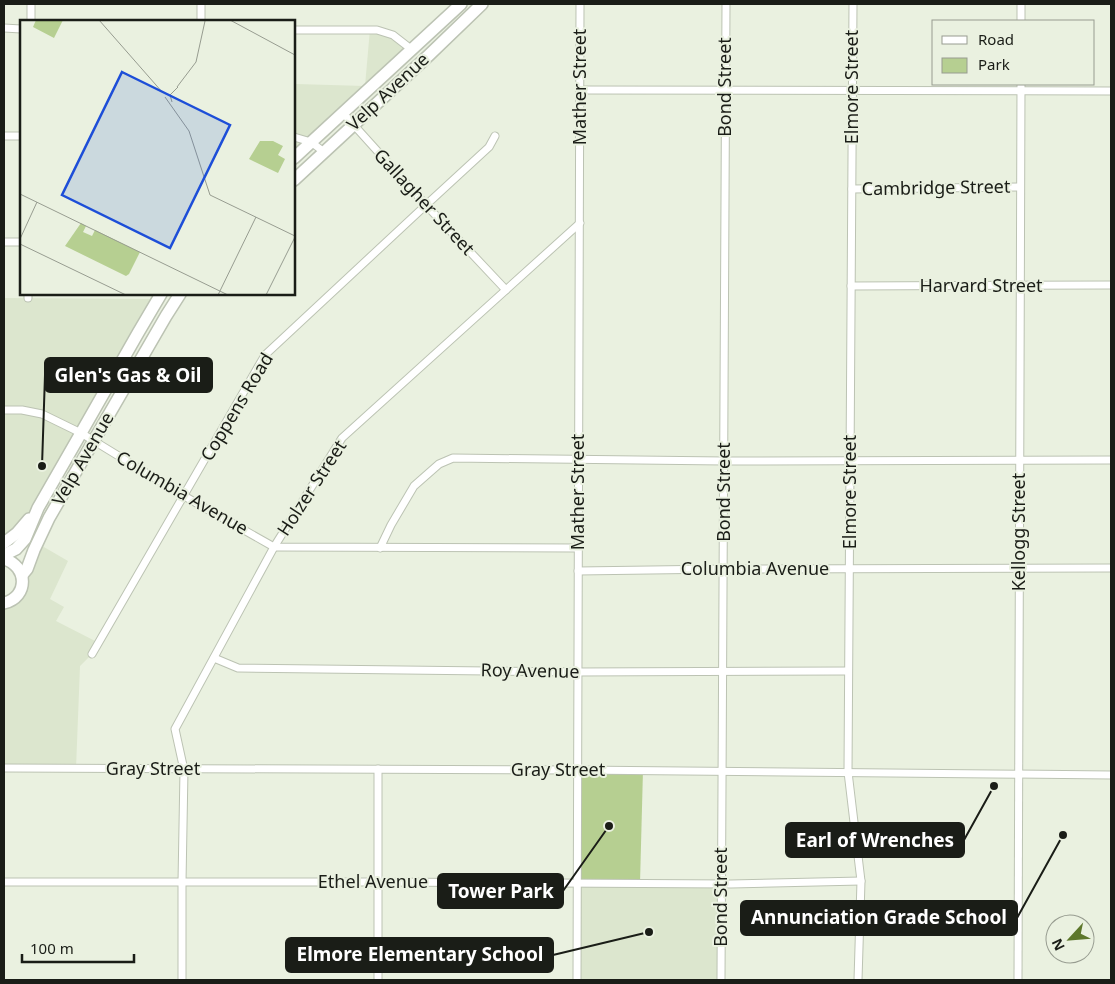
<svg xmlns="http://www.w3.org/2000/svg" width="1115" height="984" viewBox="0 0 1115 984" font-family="'Noto Sans',sans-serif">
  <rect width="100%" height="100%" fill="#eaf1e0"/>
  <g fill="#dce6ce">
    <polygon points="370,29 377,30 411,49 294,158 296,84 365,86"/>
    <polygon points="4,298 158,299 38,508 4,543"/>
    <polygon points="37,543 68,561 50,599 64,607 56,621 99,643 92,654 80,666 76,769 4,768 4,603 11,601"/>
    <polygon points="577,883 721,884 721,980 577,980"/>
  </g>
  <polygon fill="#b6cf91" points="577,770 643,770 640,883 577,883"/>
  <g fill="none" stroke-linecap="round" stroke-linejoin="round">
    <defs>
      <g id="minor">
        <polyline points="853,4 848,772 861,881 858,980"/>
        <polyline points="31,21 31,4"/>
        <polyline points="201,21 201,4"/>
        <polyline points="1021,21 1021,4"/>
        <polyline points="4,28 21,29"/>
        <polyline points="294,30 377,30 393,35 411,49"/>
        <polyline points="580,90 1111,91"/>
        <polyline points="343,113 426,205 506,290"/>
        <polyline points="4,136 21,136"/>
        <polyline points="294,137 311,142 324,152"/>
        <polyline points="852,189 1020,187"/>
        <polyline points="4,242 21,242"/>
        <polyline points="851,286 1111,285"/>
        <polyline points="28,294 28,298"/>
        <polyline points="4,410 22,410 42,414 81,433 184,496 274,547 578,548"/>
        <polyline points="380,548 391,525 414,486 439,464 453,458 724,461 1111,460"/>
        <polyline points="578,571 723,569 1111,568"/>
        <polyline points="92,654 265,355 426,205 489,147 495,136"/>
        <polyline points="214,658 238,668 578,672 848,671"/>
        <polyline points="4,768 577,770 1111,775"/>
        <polyline points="4,882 378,882 731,884 861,881"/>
        <polyline points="182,980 182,882 184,770 175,729 274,547 342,438 580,223"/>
        <polyline points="378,980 378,769"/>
        <polyline points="577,980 580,4"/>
        <polyline points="721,980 726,4"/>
        <polyline points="1018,980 1021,84"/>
      </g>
      <g id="primary">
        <polyline points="294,158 461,4"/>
        <polyline points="294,180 428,56 482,4"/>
        <polyline points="4,543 17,533 29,519"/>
        <polyline points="4,555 16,549 25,539 38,508 81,433 138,333 161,294"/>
        <path d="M4 559C28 566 29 597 4 603"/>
        <polyline points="22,575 27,569 34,550 49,518 166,316 180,294"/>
      </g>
    </defs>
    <use href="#minor" stroke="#bcc3b3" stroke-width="9"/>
    <use href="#primary" stroke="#bcc3b3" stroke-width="14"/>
    <use href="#minor" stroke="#fff" stroke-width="7"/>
    <use href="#primary" stroke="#fff" stroke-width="11"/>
  </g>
  <g text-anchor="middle" stroke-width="4" stroke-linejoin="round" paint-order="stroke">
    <g font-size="18" fill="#1a1d17" stroke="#eaf1e0">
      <text transform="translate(580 87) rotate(-90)" y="6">Mather Street</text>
      <text transform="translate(725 87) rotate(-90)" y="6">Bond Street</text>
      <text transform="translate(852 87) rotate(-90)" y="6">Elmore Street</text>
      <text transform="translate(388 92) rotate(-43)" y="6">Velp Avenue</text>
      <text transform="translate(936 188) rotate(-1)" y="6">Cambridge Street</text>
      <text transform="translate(424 202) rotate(47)" y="6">Gallagher Street</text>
      <text x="981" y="292">Harvard Street</text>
      <text transform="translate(237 407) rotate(-59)" y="6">Coppens Road</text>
      <text transform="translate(83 459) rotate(-60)" y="6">Velp Avenue</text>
      <text transform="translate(312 488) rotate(-57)" y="6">Holzer Street</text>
      <text transform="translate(578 492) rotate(-90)" y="6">Mather Street</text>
      <text transform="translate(724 492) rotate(-90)" y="6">Bond Street</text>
      <text transform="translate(850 492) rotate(-90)" y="6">Elmore Street</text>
      <text transform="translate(182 493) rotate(30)" y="6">Columbia Avenue</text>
      <text transform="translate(1019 532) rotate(-90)" y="6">Kellogg Street</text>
      <text x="755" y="575">Columbia Avenue</text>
      <text transform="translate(530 671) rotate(1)" y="6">Roy Avenue</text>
      <text x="153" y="775">Gray Street</text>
      <text x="558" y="776">Gray Street</text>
      <text x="373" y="888">Ethel Avenue</text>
      <text transform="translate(721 897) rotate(-90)" y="6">Bond Street</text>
    </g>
  </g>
  <g transform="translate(20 20)">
    <rect width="275" height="275" fill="#eaf1e0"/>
    <path d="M16 0H43L34 18 13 7ZM240 121H253L263 126 258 135 265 139 258 153 229 139ZM61 203 66 206 63 212 72 216 75 210 120 232 109 254 106 256 45 226Z" fill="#b6cf91"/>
    <path fill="none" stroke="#979c90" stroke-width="1" d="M79 0 143 73M210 0 275 35M157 67 176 42 185 1M145 77 169 111 190 175 275 216M152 82 150 75 158 67M0 174 208 275M0 219 17 182M0 224 106 275M198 275 236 197M246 275 275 217"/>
    <path fill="#1d4ed8" fill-opacity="0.15" stroke="#1d4ed8" stroke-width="2.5" d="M102 52 210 105 150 228 42 175Z"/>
    <rect width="275" height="275" fill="none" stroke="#1a1d17" stroke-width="2.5"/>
  </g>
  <path fill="none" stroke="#1a1d17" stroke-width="2" d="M42 466L45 375M994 786L964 840M609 826L563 891M1063 835L1017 918M649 932L553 955"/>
  <g fill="#1a1d17" stroke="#eaf1e0" stroke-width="2">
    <circle cx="42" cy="466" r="5"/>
    <circle cx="994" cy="786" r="5"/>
    <circle cx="609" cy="826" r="5"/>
    <circle cx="1063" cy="835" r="5"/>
    <circle cx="649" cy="932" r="5"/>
  </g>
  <g fill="#1a1d17" stroke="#1a1d17" stroke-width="2">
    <rect x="45" y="358" width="167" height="34" rx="5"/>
    <rect x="786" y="823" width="178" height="34" rx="5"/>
    <rect x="438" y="874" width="125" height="34" rx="5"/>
    <rect x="741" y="901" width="276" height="34" rx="5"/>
    <rect x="286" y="938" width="267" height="34" rx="5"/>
  </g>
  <g font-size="19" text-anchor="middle" font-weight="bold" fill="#fff">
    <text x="128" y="382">Glen's Gas &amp; Oil</text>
    <text x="875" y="847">Earl of Wrenches</text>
    <text x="501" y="898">Tower Park</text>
    <text x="879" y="924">Annunciation Grade School</text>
    <text x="420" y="961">Elmore Elementary School</text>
  </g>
  <rect width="1115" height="984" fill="none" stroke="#1a1d17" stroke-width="10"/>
  <rect x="932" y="20" width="162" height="65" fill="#eaf1e0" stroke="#979c90"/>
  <rect x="942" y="36" width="25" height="8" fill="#ffffff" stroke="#979c90"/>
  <text x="978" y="45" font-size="15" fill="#1a1d17">Road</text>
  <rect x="942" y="58" width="25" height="15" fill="#b6cf91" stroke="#979c90"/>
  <text x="978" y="70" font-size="15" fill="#1a1d17">Park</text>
  <g transform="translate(1070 939) rotate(244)"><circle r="24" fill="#eaf1e0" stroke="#979c90"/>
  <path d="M0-4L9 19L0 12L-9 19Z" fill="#5d772b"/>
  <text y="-8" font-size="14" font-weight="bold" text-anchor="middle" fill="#1a1d17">N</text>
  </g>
  <path d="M22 954v8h112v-8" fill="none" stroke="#1a1d17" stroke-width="2.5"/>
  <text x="30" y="954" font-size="15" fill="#1a1d17" stroke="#eaf1e0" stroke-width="4" paint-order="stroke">100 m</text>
</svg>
